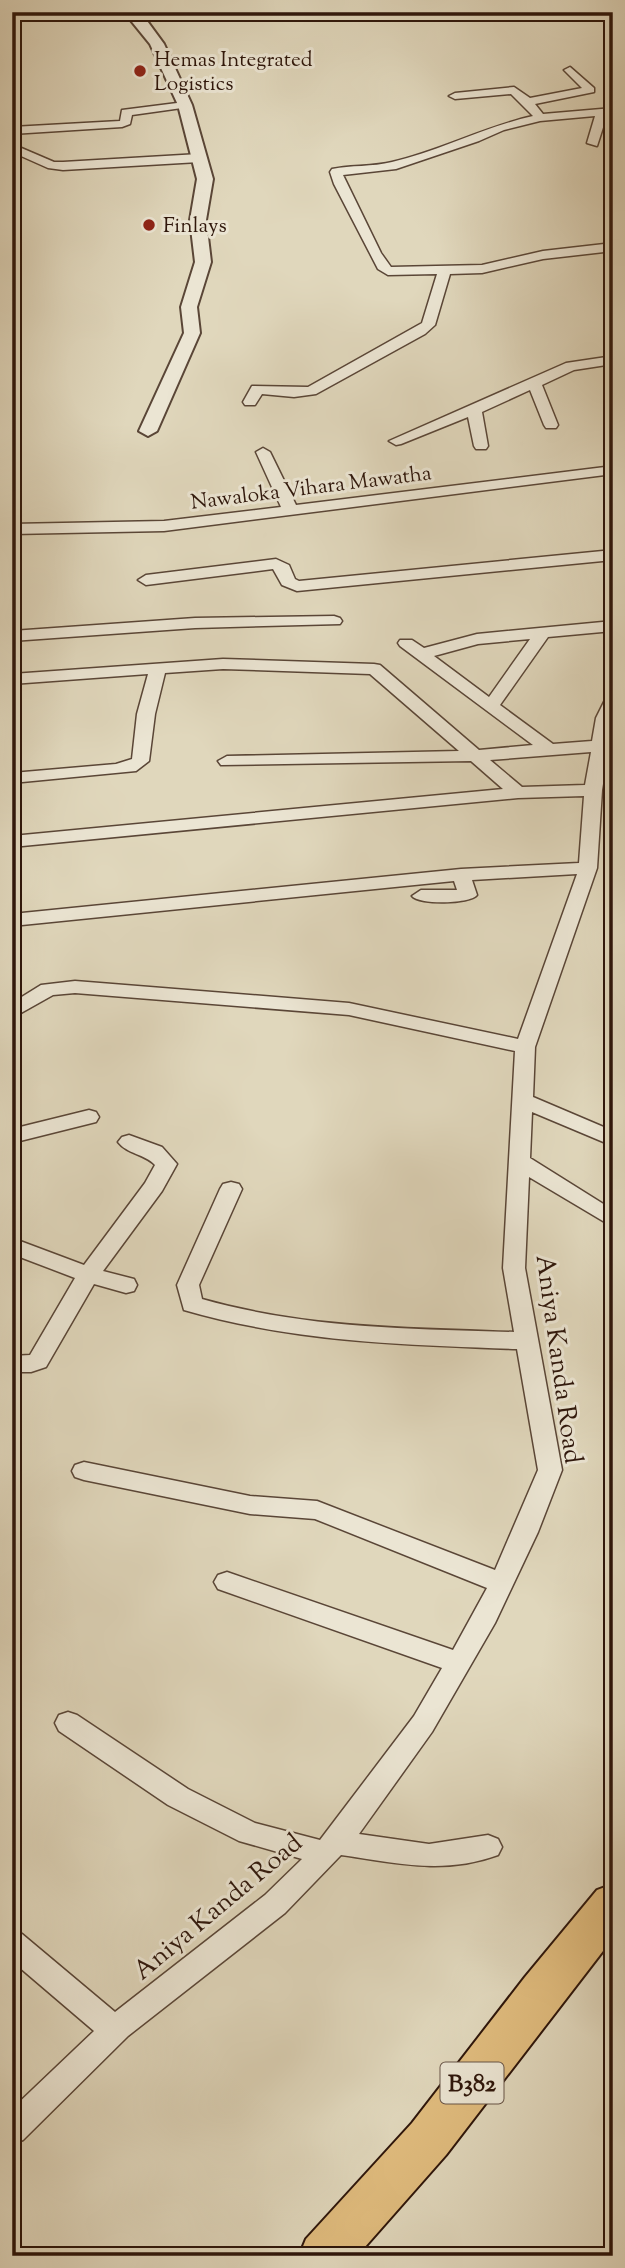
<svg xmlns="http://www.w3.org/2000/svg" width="625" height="2268" viewBox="0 0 625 2268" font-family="'Sorts Mill Goudy',serif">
  <rect width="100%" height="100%" fill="#e0d7bc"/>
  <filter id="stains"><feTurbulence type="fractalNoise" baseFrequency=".00286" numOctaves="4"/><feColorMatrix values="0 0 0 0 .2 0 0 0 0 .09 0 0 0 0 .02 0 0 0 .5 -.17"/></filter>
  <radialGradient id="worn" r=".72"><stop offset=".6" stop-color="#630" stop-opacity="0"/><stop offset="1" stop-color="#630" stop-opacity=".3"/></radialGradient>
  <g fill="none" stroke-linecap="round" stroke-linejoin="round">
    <defs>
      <g id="minor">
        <polygon points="372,12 383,12 383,13 378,16"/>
        <path d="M570 67 594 88V92L535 104 543 114 613 108V114L607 115 597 146 587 143 595 116 540 121 504 130 479 141 396 169 343 175 381 253 391 267 482 265 543 251 613 243V251L543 259 482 273 450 274 435 325 425 334 316 394 294 397 262 394 255 405H245L243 402 252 386 308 387 422 323 437 274 388 275 378 269 334 184 330 172 332 169C351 165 372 167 392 162 440 151 484 127 533 116L511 94 455 99 449 96 455 93 514 87 530 98 582 88 564 70Z"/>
        <polygon points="185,102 189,103 189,107 132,115 130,124 122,127 12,134 12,127 120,121 122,110"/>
        <polygon points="12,144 54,162 63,162 199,154 205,158 199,162 63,170 48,168 12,152"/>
        <polygon points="613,356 613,364 574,370 542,385 558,425 556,428 546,428 544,425 530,390 482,412 488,446 486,449 476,449 474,446 468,417 401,444 396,445 389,441 566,363"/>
        <polygon points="263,448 270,452 296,505 613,466 613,474 164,531 12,534 12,524 164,521 281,507 256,452"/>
        <polygon points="613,550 613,560 297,591 282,585 273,569 146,585 138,580 146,575 276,559 289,565 295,579 299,581"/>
        <polygon points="334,616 340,618 342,621 340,624 195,628 12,641 12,631 195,618"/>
        <path d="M613 621V631L548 637 500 705 553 744 592 741 596 718 607 696 613 695V723L602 790 597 868 535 1047 533 1097 613 1131V1146L532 1112 530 1158 613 1210V1227L529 1177 525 1268 562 1470 538 1532 495 1623 432 1732 359 1834 429 1844 488 1835 498 1839 502 1847 498 1855C444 1875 396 1863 341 1855L285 1913 128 2036 23 2140 12 2144V2109L94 2031 12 1961V1930L22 1934 115 2012 265 1895 302 1859 239 1841 168 1805 59 1731 55 1723 59 1715 68 1712 77 1715 188 1789 255 1823 320 1840 414 1716 442 1668 218 1589 214 1582 218 1575 227 1572 453 1650 487 1588 315 1519 250 1514 84 1480 75 1477 72 1471 75 1465 84 1462 250 1496 317 1501 495 1570 538 1470 517 1349C404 1345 294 1342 184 1310L177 1285 220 1189 223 1184 231 1182 239 1184 242 1189 199 1285 202 1299C304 1328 409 1329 514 1332L503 1268 515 1051 349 1015 75 993 53 995 12 1018V1003L41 985 75 981 349 1003 518 1039 577 874 472 880 477 895C470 904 419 905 412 896L421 890H457L454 881 12 926V914L461 869 579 863 584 796 518 798 12 847V836L503 789 471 761 221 765 218 761 227 756 459 751 370 674 223 669 165 673 155 714 149 761 136 771 12 783V773L116 764 132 759 137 714 148 674 12 684V674L223 659 374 664 380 665 479 750 533 745 400 646 398 643 400 640H412L424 648 477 634ZM530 639 489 697 434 656 478 644ZM591 752 585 785 522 787 490 760Z"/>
        <polygon points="89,1110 96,1112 99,1117 96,1122 12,1143 12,1129"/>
        <path d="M129 1135 162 1147 177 1164 162 1191 103 1271 134 1279 137 1285 134 1291 126 1293 94 1284 46 1367 31 1372H12V1356L30 1355 75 1278 12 1254V1238L84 1265 145 1183 155 1165C145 1154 127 1154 118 1142L122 1137Z"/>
      </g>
      <polygon id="tertiary" points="124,12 142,14 164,44 192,105 213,179 206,220 211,262 197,307 200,333 157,431 148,436 139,431 184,333 181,307 195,262 190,220 197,179 178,105 150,44"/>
      <polygon id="primary" points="613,1884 613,1938 446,2155 357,2256 299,2256 306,2239 412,2123 525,1977 597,1890"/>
    </defs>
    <use href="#minor" stroke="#5a4637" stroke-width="3"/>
    <use href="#tertiary" stroke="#5a4637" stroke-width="4"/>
    <use href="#primary" stroke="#2e160b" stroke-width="4"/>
    <use href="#minor" fill="#ebe5d3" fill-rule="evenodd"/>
    <use href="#tertiary" fill="#ebe5d3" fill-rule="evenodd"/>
    <use href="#primary" fill="#e0bc7e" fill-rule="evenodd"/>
  </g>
  <g fill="#8f2418" stroke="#ebe5d3" stroke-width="2.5">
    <circle cx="140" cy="71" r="7"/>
    <circle cx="149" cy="225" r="7"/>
  </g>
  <g text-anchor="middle" stroke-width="6" stroke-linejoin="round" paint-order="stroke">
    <g font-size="21" fill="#2e160b" stroke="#ebe5d3" text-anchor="start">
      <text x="154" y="66">Hemas Integrated<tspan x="154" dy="24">Logistics</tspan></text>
      <text x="163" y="232">Finlays</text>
    </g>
    <g font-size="21" fill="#2e160b" stroke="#ebe5d3">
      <text transform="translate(311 487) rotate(-7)" y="7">Nawaloka Vihara Mawatha</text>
    </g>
    <rect fill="#ebe5d3" stroke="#675447" stroke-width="2" x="440.5" y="2062.5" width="63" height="41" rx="5"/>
    <g font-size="24" font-weight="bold" fill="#2e160b">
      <text x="472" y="2091">B382</text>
    </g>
    <g font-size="26" fill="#2e160b" stroke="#ebe5d3">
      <text transform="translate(560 1359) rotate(82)" y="9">Aniya Kanda Road</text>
      <text transform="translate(217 1906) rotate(-40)" y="9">Aniya Kanda Road</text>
    </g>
  </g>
  <rect width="625" height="2268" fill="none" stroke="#e0d7bc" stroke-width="42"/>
  <rect x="14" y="14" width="597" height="2240" fill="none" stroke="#2e160b" stroke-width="3.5"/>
  <rect x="21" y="21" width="583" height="2226" fill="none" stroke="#2e160b" stroke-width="2"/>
  <rect width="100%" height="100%" filter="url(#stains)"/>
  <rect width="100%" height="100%" fill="url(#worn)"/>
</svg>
